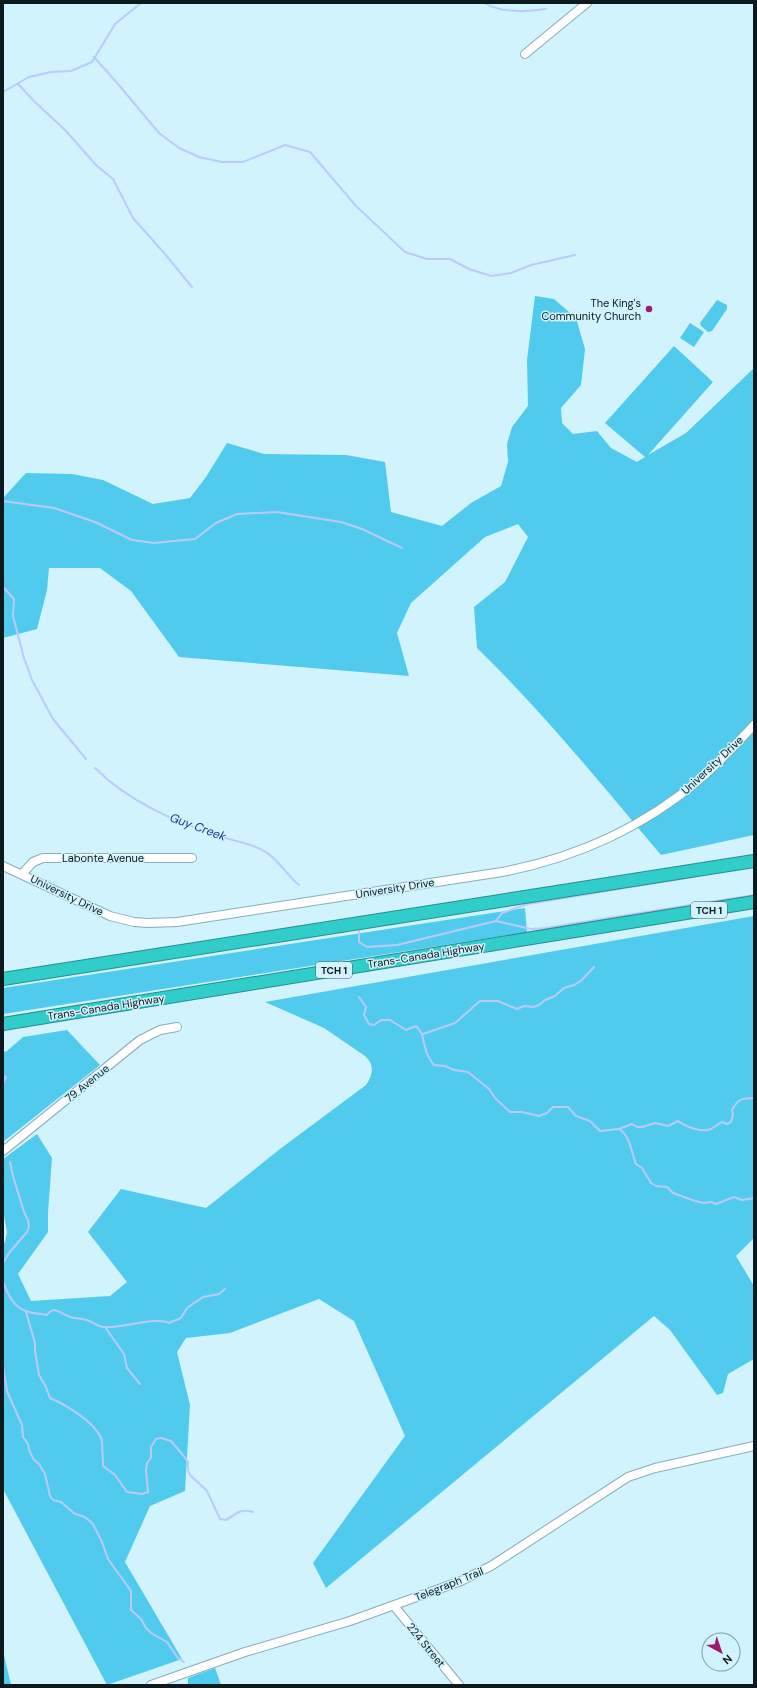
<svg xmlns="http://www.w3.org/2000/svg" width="757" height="1688" viewBox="0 0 757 1688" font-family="'DM Sans',sans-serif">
  <rect width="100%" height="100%" fill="#d0f3fe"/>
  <g fill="#50cbed">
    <path d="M535 296 554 299 576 318 585 349 581 385 561 408 562 423 573 434 597 431 611 448 637 462 645 457 605 423 674 346 713 382 648 455 686 433 754 368V835L661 855C601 784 543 712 477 648L474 607 505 582 528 537 518 524 485 537 411 603 397 633 409 676 179 657 131 591 100 568H49L47 590 37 629 3 638V498L26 473 72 474 103 480 153 504 190 498 206 477 227 443 264 454 346 455 385 462 391 512 442 526 471 503 501 486 508 462 507 444 512 427 528 406 527 360Z"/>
    <polygon points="717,300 727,305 727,309 712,331 708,332 701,326 700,323"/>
    <polygon points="690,323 704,332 694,347 680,338"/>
    <polygon points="525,908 527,932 3,1014 3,988"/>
    <path d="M754 916V1238L736 1256 754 1286V1359L728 1374 723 1393 717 1395 670 1330 654 1316 326 1588 313 1563 405 1436 354 1321 319 1299 230 1333 186 1338 177 1352 190 1405 185 1491 150 1506 125 1562 182 1659 107 1685 3 1489V1245L5 1242 7 1232 3 1210V1159L37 1134 52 1158 48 1213V1232L18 1274 31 1301 110 1296 127 1282 88 1232 121 1189 206 1208 280 1149 366 1085C373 1075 375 1065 365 1056L324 1028 265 1002Z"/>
    <polygon points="67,1030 100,1065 3,1142 3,1052 7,1051 23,1037"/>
    <polygon points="3,1651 11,1685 3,1685"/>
    <polygon points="215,1668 221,1685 188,1685 188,1678"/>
  </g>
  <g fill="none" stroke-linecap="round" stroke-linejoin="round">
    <g stroke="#bbcafd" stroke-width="2">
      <path d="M484 3C502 13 527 12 546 9"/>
      <polyline points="94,57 118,84 159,133 179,148 199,157 222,162 243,162 285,145 310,152 356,206 405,252 427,259 450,259 469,269 491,276 511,273 531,265 575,255"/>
      <polyline points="18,84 34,101 66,131 96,165 113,179 133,218 165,254 192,287"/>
      <polyline points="3,92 29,77 51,72 71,71 92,62 115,24 141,3"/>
      <polyline points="3,501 54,508 95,522 132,540 154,543 195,539 216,523 237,514 277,512 341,522 362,529 402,548"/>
      <polyline points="3,522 3,554"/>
      <polyline points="3,587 14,599 13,616 24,658 32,680 53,719 86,759"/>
      <path d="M95 768C129 802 176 822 221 837 235 841 251 843 264 851 279 859 286 875 299 885"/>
      <polyline points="496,921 502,913 528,904 692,877"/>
      <polyline points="359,931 359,942 367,947 397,945 496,921 531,929 545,928 754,895"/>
      <path d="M359 997 366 1007 364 1015 369 1024 374 1025 381 1020H390L406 1030 416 1026C424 1034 422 1037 425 1047 426 1052 430 1061 434 1065L445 1066 454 1070 468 1072 489 1089 495 1098 510 1112H522L539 1116 547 1113 553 1107H568L576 1116 590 1121 600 1131 619 1129 632 1124 637 1127H642L655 1123 668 1126 678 1121C686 1127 702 1133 711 1129 715 1127 718 1124 722 1122L727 1124 731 1122 733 1115 732 1110C739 1098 740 1099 754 1098"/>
      <polyline points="423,1034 455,1023 480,1001 498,1001 517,1009 524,1006 533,1007 539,1005 545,1000 555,996 564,988 574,985 581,981 594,967"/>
      <polyline points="3,1075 6,1077 3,1083"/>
      <path d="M619 1129C631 1137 631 1152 636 1164L642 1168 651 1183 656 1186 667 1187 673 1193 695 1201 704 1203 711 1202 716 1204 734 1197 742 1200 754 1198"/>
      <polyline points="3,1263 9,1253 27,1232 29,1227 28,1220 24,1212 13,1176 10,1162"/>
      <path d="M3 1281C7 1293 13 1307 26 1311 32 1314 40 1313 47 1315 53 1306 59 1312 66 1315 71 1319 81 1318 87 1320 93 1322 98 1327 104 1327 119 1329 158 1316 169 1323L181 1318 187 1308 203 1297 219 1294 225 1289"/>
      <path d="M26 1312 35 1343V1351L39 1375 46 1387 50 1398C66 1405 97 1423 102 1441L103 1466 115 1475 127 1492 142 1494 148 1492 146 1470 147 1463 151 1458V1447L156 1439 161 1438 171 1441 183 1455 188 1462V1470L190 1475 207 1491 220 1519 226 1520C237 1514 239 1508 253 1512"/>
      <polyline points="105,1327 124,1354 127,1368 140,1384"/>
      <polyline points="3,1367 7,1391 22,1425 23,1437 28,1444 29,1450 34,1460 39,1464 45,1474 50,1496 53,1500 61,1502 75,1514 85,1517 93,1524 102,1542 108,1559 131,1591 131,1610 141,1619 146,1628 151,1633 167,1642 178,1658 184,1662"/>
    </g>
    <defs>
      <g id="minor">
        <polyline points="525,54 587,3"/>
        <path d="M3 866 110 916 134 922 148 923 177 922 502 872C575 858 644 827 700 779 720 762 737 743 754 725"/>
        <polyline points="22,874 33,862 43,858 192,858"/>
        <polyline points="3,1151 140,1040 160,1030 177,1027"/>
        <polyline points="394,1606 459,1685"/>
        <polyline points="151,1685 245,1652 350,1621 461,1581 491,1566 628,1477 655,1468 754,1446"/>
      </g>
      <g id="highway">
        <polyline points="3,979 754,861"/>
        <polyline points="3,1024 754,902"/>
      </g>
    </defs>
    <use href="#minor" stroke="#8bacb7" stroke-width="10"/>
    <use href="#highway" stroke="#248e8e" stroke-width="14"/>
    <use href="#minor" stroke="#fff" stroke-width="8"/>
    <use href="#highway" stroke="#31cdcb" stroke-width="12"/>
  </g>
  <circle fill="#9d1a6c" stroke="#d0f3fe" stroke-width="1.5" cx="649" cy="309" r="4"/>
  <g text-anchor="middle" stroke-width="3" stroke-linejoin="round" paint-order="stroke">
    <g fill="#d0f3fe" stroke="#485a60" stroke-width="1">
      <rect x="691" y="902" width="36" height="16" rx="3"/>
      <rect x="316" y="962" width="36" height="16" rx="3"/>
    </g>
    <g font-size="10" font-weight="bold" fill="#0d191d">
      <text x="709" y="914">TCH 1</text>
      <text x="334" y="974">TCH 1</text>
    </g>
    <g font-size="11" fill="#0d191d" stroke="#d0f3fe" text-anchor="end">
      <text x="641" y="307">The King's<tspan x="641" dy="13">Community Church</tspan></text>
    </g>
    <g font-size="11" fill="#0d191d" stroke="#d0f3fe">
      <text transform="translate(712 765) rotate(-43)" y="4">University Drive</text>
      <text x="103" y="862">Labonte Avenue</text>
      <text transform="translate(395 888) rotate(-9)" y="4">University Drive</text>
      <text transform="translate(67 895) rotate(26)" y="4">University Drive</text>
      <text transform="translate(426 955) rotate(-9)" y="4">Trans-Canada Highway</text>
      <text transform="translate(106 1007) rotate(-9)" y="4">Trans-Canada Highway</text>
      <text transform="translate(87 1083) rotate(-39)" y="4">79 Avenue</text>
      <text transform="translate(449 1584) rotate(-22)" y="4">Telegraph Trail</text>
      <text transform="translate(426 1645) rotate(51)" y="4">224 Street</text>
    </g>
    <g font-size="12" font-style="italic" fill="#242f8b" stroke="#d0f3fe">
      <text transform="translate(198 827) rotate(20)" y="4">Guy Creek</text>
    </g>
  </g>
  <rect width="757" height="1688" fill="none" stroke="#0d191d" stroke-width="8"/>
  <g transform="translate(721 1652) rotate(140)"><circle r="19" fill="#d0f3fe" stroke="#829ca4"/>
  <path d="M0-3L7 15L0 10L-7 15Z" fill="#9d1a6c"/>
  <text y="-6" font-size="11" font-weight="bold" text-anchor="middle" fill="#0d191d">N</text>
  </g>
</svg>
